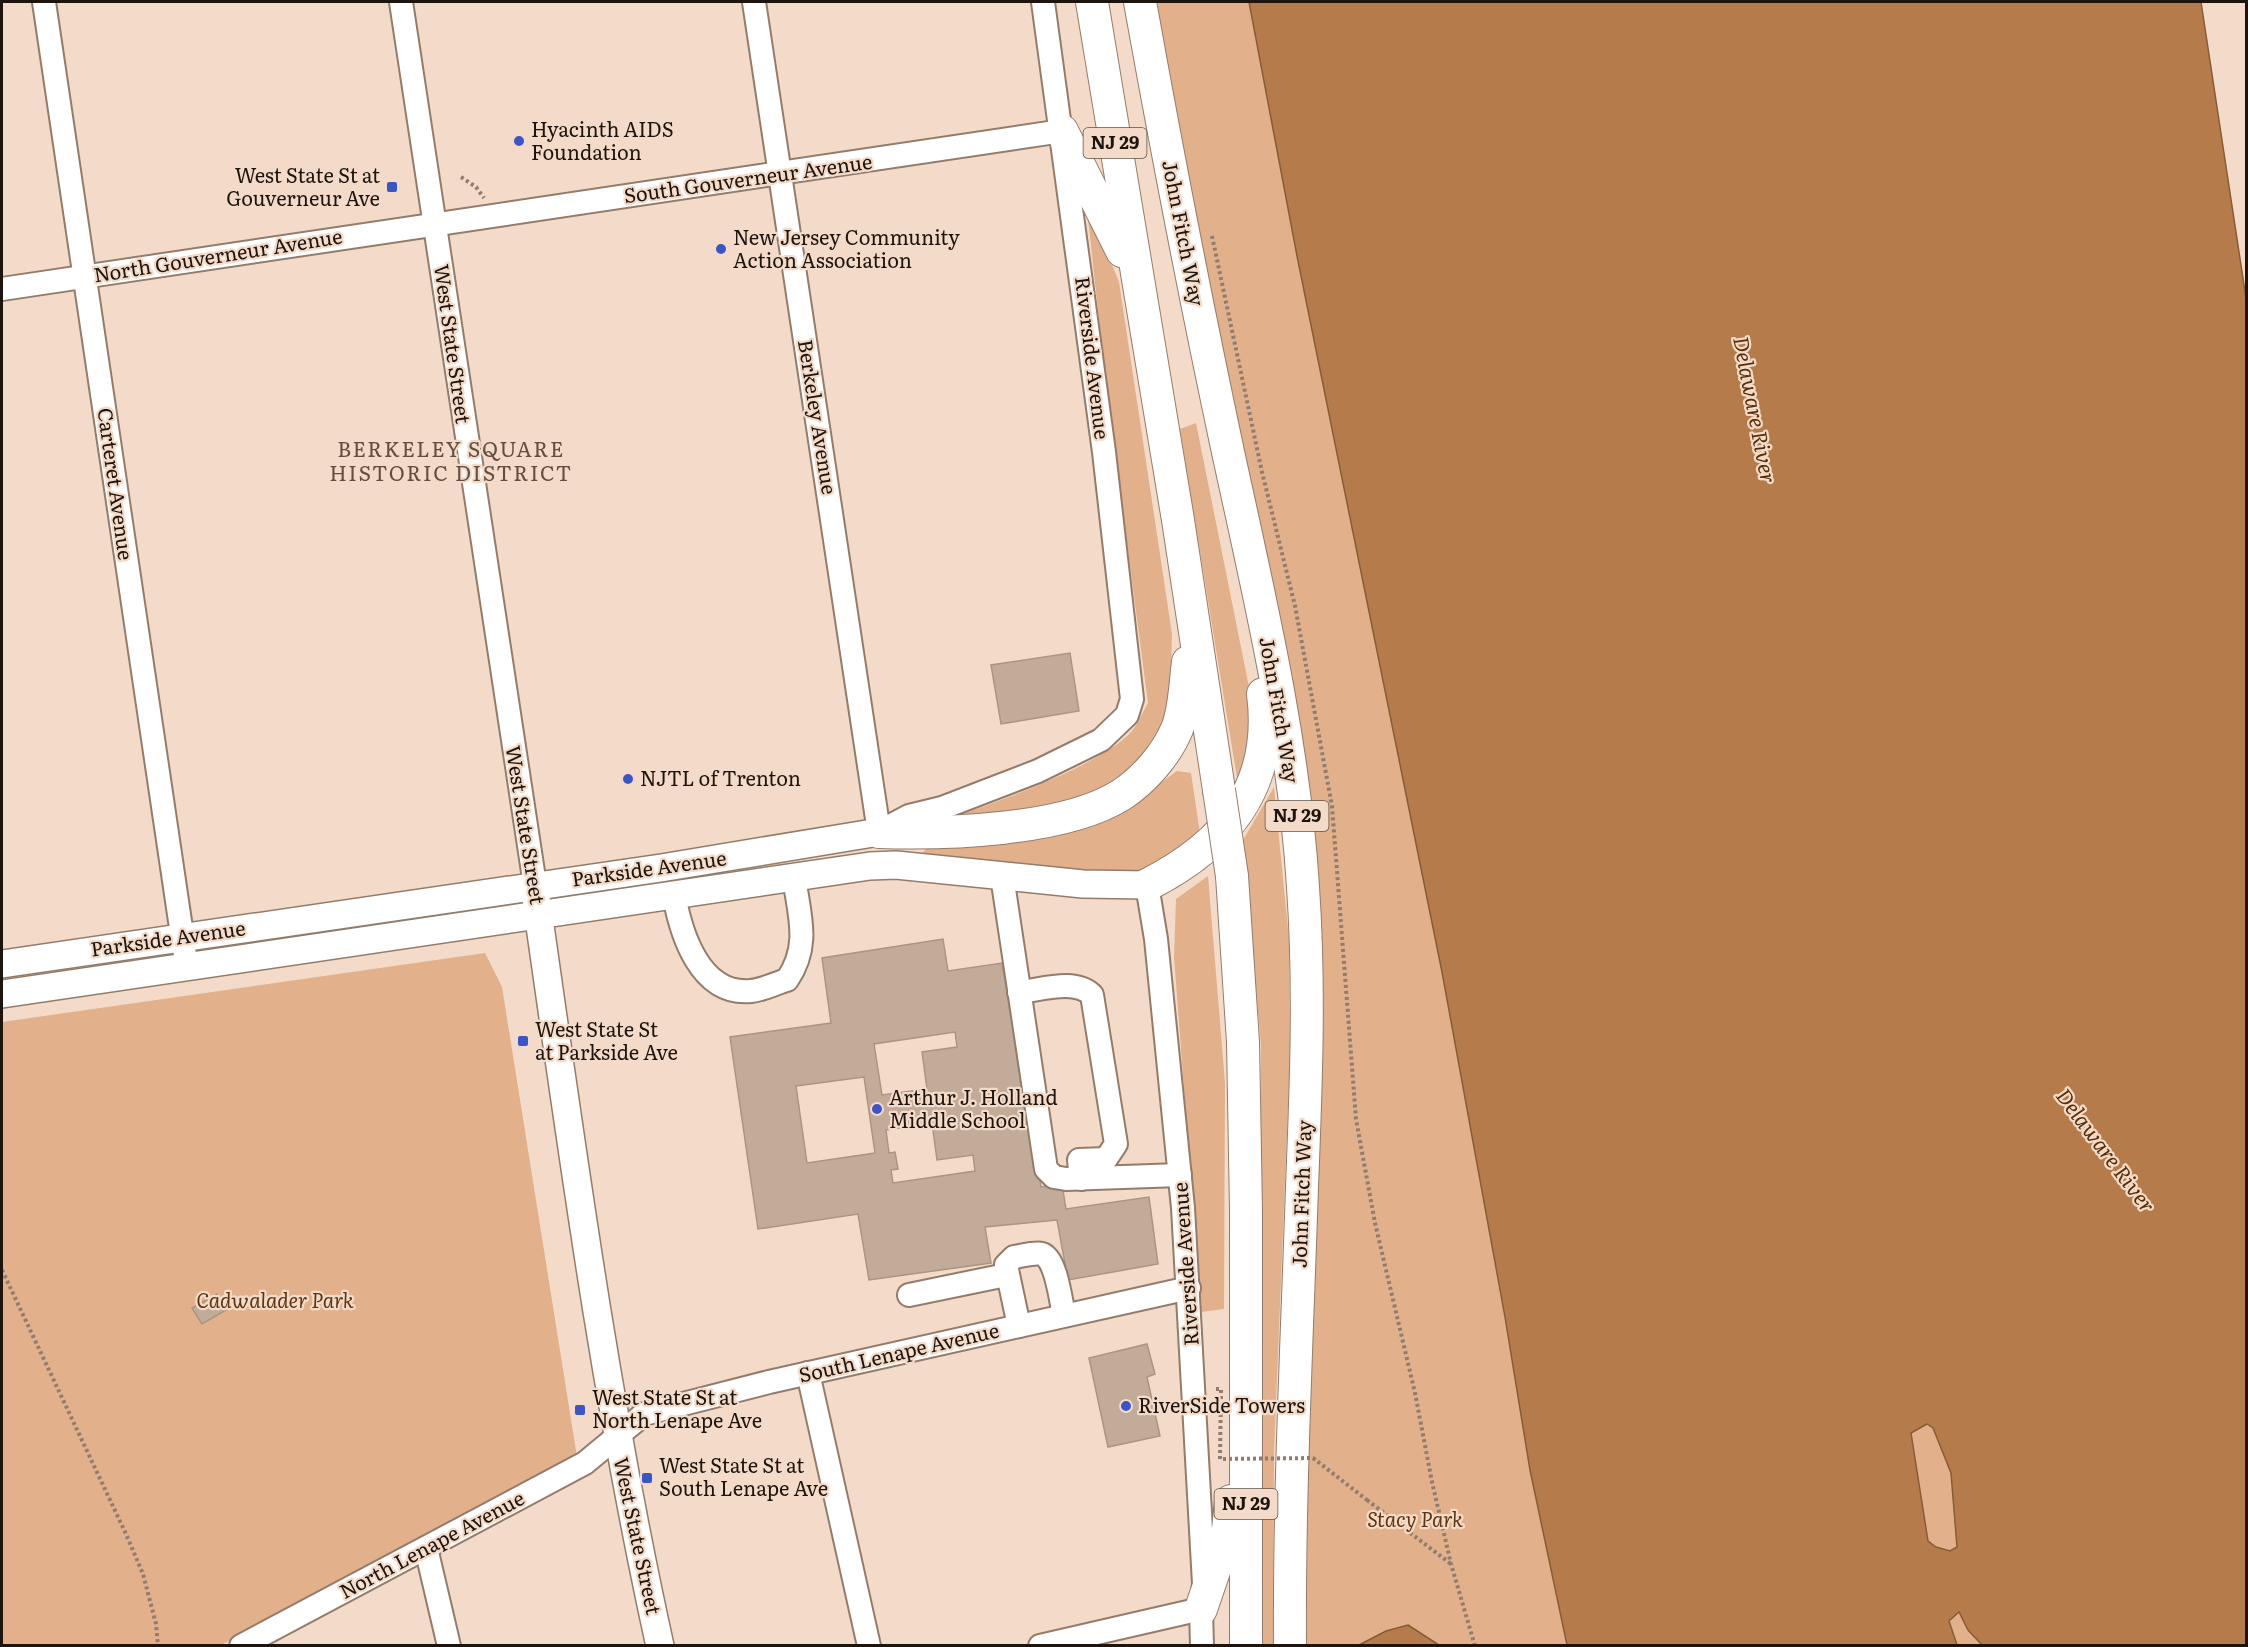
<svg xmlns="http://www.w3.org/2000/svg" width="2248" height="1647" viewBox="0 0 2248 1647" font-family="Literata,serif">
  <rect width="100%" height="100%" fill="#f4dbc9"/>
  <g fill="#e2b08a">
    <path d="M1140 2H1249C1310 324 1379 645 1441 967 1485 1193 1520 1420 1567 1645H1291L1303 886Z"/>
    <path d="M1086 200 1119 282 1172 634 1170 705 1149 751 1115 785 1050 811 933 824C980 809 1102 766 1132 731 1138 723 1143 712 1148 703L1105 375Z"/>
    <polygon points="1196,423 1255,717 1239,790 1180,429"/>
    <polygon points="1177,771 1191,773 1201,840 1141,872 1075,875 921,854 927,848 1058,833 1109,820"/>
    <polygon points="1274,787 1289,939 1290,1057 1274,1452 1273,1646 1261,1645 1261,1045 1243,840"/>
    <polygon points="1208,876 1225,1083 1224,1309 1201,1312 1174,957 1176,899"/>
    <polygon points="485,953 502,987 577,1457 221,1645 2,1645 2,1022"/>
    <polygon points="1927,1424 1933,1428 1951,1473 1957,1547 1950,1551 1936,1547 1928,1541 1911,1433"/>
    <polygon points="1959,1611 1968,1630 1982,1645 1957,1645 1949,1621"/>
  </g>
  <g fill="#b57b4b" stroke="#875c38" stroke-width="1.5" fill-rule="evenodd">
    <path d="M1249 2H2201L2246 298V1645H1982L1968 1630 1959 1612 1949 1621 1957 1645H1567L1530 1470 1505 1317 1442 972 1297 256ZM1927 1424 1933 1428 1951 1473 1957 1547 1950 1551 1936 1547 1928 1541 1911 1433Z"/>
    <polygon points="1408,1625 1439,1645 1359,1645 1386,1631"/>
  </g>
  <g fill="#c3ab99" stroke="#ac9483" stroke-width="1.5" fill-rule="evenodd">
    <polygon points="1070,653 1079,711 1001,724 991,665"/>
    <path d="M943 939 948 971 1002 963 1041 1187 1062 1184 1066 1209 1149 1197 1158 1264 1068 1280 1057 1220 985 1227 991 1263 869 1280 858 1214 758 1229 730 1037 831 1023 822 958ZM955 1032 957 1047 922 1052 927 1089 882 1095 874 1044ZM864 1077 875 1153 807 1163 796 1086ZM932 1123 937 1160 973 1155 975 1171 893 1183 891 1170 898 1169 895 1152 889 1153 886 1130Z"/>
    <polygon points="217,1294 226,1310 202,1324 192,1308"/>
    <polygon points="1147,1344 1155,1374 1147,1377 1160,1436 1108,1447 1089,1358"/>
  </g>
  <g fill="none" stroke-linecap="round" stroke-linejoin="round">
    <defs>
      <g id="minor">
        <polyline points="44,2 185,955"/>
        <polyline points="401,2 535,885"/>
        <polyline points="754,2 879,832 909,816 942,808 1038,771 1101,740 1127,715 1132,699 1104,452 1043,2"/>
        <polyline points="2,289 1062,131"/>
        <polyline points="1002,876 1046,1169 1054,1177 1066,1179 1180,1175"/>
        <polyline points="1147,885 1156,939 1183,1208 1204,1584 1201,1609 1202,1646"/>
        <path d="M674 895C681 934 700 996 751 991 763 990 776 983 787 980 811 945 799 915 794 877"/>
        <path d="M1019 992C1041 990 1075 978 1092 995L1116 1144 1106 1159 1079 1160 1081 1179"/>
        <polyline points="909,1295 1006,1275"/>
        <path d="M1019 1326 1006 1265 1014 1257C1022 1256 1035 1252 1042 1254 1056 1258 1061 1302 1064 1315"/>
        <polyline points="808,1373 869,1646"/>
        <polyline points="426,1548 449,1646"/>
        <polyline points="241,1646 585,1463 644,1414 769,1382 1189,1288"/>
        <polyline points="1040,1646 1201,1609"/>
      </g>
      <g id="major">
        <path d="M536 898C572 1149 605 1397 660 1646"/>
        <polyline points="2,964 661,868 879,832"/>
        <polyline points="2,994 870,866 896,865 1083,884 1147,885"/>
      </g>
      <g id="highway">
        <polyline points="1092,2 1178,520 1219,790"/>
        <path d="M1140 2C1167 152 1196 302 1228 452 1259 595 1294 740 1303 887 1310 987 1306 1087 1302 1187 1297 1340 1289 1492 1290 1646"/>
        <polyline points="1062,131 1122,251"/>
        <path d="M879 832C945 834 1064 831 1121 795 1144 780 1166 755 1177 729 1185 709 1185 684 1188 662"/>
        <polyline points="1232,876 1243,1042 1246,1211 1246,1646"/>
        <path d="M1147 885C1226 845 1275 787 1263 694"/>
        <polyline points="1201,1609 1228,1530 1231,1501"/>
      </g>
    </defs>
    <use href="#minor" stroke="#937c6b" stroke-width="26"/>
    <use href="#major" stroke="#937c6b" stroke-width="30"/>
    <use href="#highway" stroke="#937c6b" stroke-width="34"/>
    <g stroke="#8e7d70" stroke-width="4" stroke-dasharray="3 3" stroke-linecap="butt">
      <polyline points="461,177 476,187 484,198"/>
      <polyline points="1212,236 1262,472 1295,606 1332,806 1356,1119 1375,1223 1415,1393 1432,1482 1451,1564 1475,1646"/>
      <polyline points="2,1270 126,1534 143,1574 156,1624 158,1646"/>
      <polyline points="1367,1500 1451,1564"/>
    </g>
    <use href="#minor" stroke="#fff" stroke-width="22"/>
    <use href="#major" stroke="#fff" stroke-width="27"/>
    <use href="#highway" stroke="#fff" stroke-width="32"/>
    <defs>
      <polyline id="highway-bridge" points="1219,790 1232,876"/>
    </defs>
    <use href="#highway-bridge" stroke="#937c6b" stroke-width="34" stroke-linecap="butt"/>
    <polyline stroke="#8e7d70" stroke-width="4" stroke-dasharray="3 3" stroke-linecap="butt" points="1216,1389 1221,1389 1220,1459 1313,1458 1367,1500"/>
    <use href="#highway-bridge" stroke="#fff" stroke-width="32"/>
  </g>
  <g fill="#3a55c7" stroke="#f4dbc9" stroke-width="2">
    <circle cx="519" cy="141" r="6"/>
    <rect x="386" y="181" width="12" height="12" rx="3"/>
    <circle cx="721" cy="249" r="6"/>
    <circle cx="628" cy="779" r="6"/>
    <rect x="517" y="1035" width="12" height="12" rx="3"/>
    <circle cx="877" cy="1109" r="6"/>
    <circle cx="1126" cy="1406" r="6"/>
    <rect x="574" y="1404" width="12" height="12" rx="3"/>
    <rect x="641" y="1472" width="12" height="12" rx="3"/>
  </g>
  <g text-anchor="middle" stroke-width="4.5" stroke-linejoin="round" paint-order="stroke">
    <g fill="#f4dbc9" stroke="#5d5045" stroke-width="1.5">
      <rect x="1083.5" y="128" width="63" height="30" rx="4.5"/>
      <rect x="1265.5" y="801" width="63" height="30" rx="4.5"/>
      <rect x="1214.5" y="1489" width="63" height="30" rx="4.5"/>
    </g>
    <g font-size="18" font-weight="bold" fill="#1c140d">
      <text x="1115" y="149">NJ 29</text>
      <text x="1297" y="822">NJ 29</text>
      <text x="1246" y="1510">NJ 29</text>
    </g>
    <g font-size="20" fill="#1c140d" stroke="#f4dbc9" text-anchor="start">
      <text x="531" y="137">Hyacinth AIDS<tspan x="531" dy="23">Foundation</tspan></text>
      <text x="380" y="183" text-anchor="end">West State St at<tspan x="380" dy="23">Gouverneur Ave</tspan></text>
      <text x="733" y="245">New Jersey Community<tspan x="733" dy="23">Action Association</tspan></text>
      <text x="640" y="786">NJTL of Trenton</text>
      <text x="535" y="1037">West State St<tspan x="535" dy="23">at Parkside Ave</tspan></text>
      <text x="889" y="1105">Arthur J. Holland<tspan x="889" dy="23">Middle School</tspan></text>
      <text x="592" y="1405">West State St at<tspan x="592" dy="23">North Lenape Ave</tspan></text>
      <text x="1138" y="1413">RiverSide Towers</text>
      <text x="659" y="1473">West State St at<tspan x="659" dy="23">South Lenape Ave</tspan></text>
    </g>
    <g font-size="20" fill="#1c140d" stroke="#f4dbc9">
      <text transform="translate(748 179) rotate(-8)" y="7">South Gouverneur Avenue</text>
      <text transform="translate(1183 233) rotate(79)" y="7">John Fitch Way</text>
      <text transform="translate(218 256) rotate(-9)" y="7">North Gouverneur Avenue</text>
      <text transform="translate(452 344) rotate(82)" y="7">West State Street</text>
      <text transform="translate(1092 358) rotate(83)" y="7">Riverside Avenue</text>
      <text transform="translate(817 417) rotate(81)" y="7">Berkeley Avenue</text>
      <text transform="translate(115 484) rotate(82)" y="7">Carteret Avenue</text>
      <text transform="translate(1279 710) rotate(80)" y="7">John Fitch Way</text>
      <text transform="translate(525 825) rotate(81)" y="7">West State Street</text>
      <text transform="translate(649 869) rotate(-8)" y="7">Parkside Avenue</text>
      <text transform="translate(168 939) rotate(-8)" y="7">Parkside Avenue</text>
      <text transform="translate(1302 1194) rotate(-88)" y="7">John Fitch Way</text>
      <text transform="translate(1186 1264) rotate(-94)" y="7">Riverside Avenue</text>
      <text transform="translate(899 1353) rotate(-13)" y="7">South Lenape Avenue</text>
      <text transform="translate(637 1536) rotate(78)" y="7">West State Street</text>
      <text transform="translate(432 1545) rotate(-28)" y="7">North Lenape Avenue</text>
    </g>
    <g font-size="20" font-style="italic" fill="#5e3510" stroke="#f4dbc9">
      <text x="275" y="1308">Cadwalader Park</text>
      <text x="1415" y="1527">Stacy Park</text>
    </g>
    <g font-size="21" font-style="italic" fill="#562f08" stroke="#f4dbc9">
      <text transform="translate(1754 410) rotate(79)" y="7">Delaware River</text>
      <text transform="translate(2105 1151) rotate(53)" y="7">Delaware River</text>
    </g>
    <g font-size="21" letter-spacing="1.5" fill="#634f3f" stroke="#f4dbc9">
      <text x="451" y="457">BERKELEY SQUARE<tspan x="451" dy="24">HISTORIC DISTRICT</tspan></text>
    </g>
  </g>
  <rect width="2248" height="1647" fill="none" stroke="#1c140d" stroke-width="6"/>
</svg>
